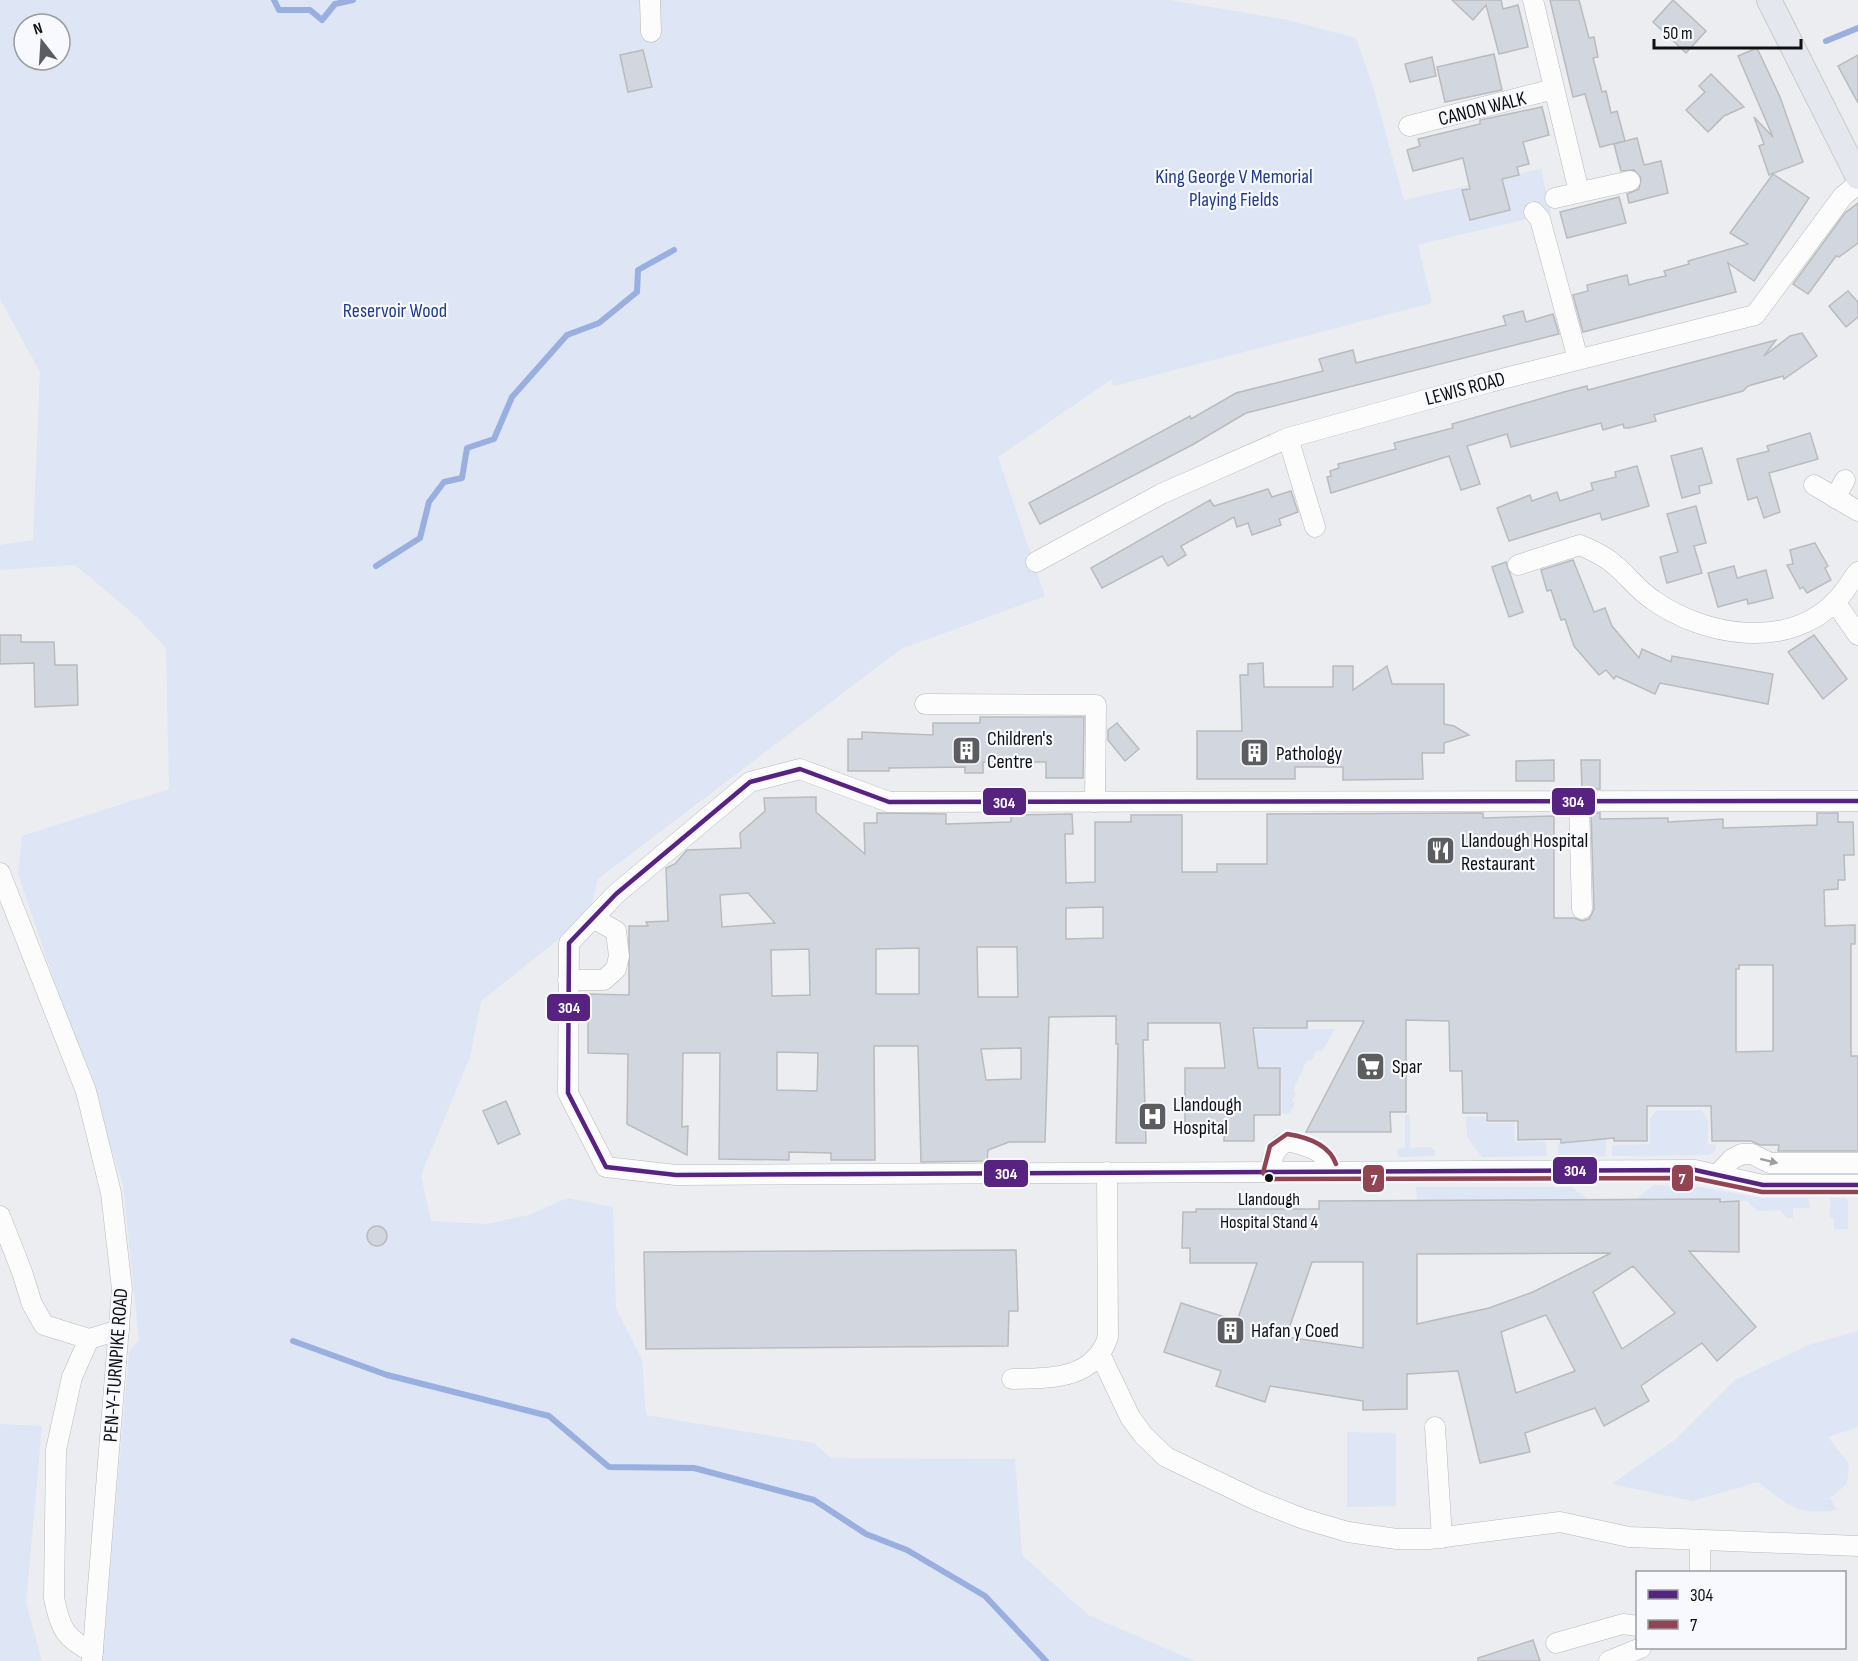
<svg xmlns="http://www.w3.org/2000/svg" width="1858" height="1661" viewBox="0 0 1858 1661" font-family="'Sofia Sans Condensed',sans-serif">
  <rect width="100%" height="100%" fill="#ebedf0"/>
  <g fill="#dee5f4" fill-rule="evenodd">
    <path d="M0 0H1169L1288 20 1356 38 1373 87 1404 200 1541 169 1551 213 1418 245 1432 303 1113 386 1112 379 998 457 1045 596 901 649 598 879 589 915 481 1001 470 1057 421 1175 431 1221 486 1224 529 1215 567 1198 613 1207 616 1309 642 1359 646 1415 814 1443 831 1458 1015 1459 1022 1555 1088 1615 1195 1661H102L129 1352 139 1340 123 1184 18 874 22 836 169 789 166 648 136 616 75 565 0 570V545L33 540 40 372 0 299ZM24 24H60V60H24Z"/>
    <polygon points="1335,1029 1322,1052 1317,1050 1311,1061 1307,1060 1293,1090 1296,1094 1292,1101 1295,1103 1290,1113 1282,1114 1281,1066 1252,1067 1255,1030"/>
    <polygon points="1657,1110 1702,1110 1708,1121 1708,1144 1716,1145 1716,1149 1709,1155 1612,1156 1612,1145 1650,1144 1650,1119"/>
    <polygon points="1405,1115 1410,1115 1410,1148 1430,1147 1435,1151 1435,1156 1398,1157 1397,1149 1405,1148"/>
    <polygon points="1485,1116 1486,1123 1514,1123 1515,1142 1546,1142 1547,1156 1482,1157 1467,1137 1466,1117"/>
    <polygon points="1606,1139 1606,1156 1558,1156 1558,1143"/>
    <polygon points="1654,1185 1699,1187 1761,1198 1808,1198 1810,1208 1793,1208 1793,1218 1787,1218 1780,1210 1757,1211 1747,1201 1635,1200"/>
    <polygon points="1416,1187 1571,1187 1591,1201 1425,1202 1417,1201"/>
    <polygon points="1831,1198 1846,1198 1848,1201 1848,1229 1834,1229 1834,1218 1829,1218"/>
    <path d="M1858 1331V1427L1828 1437 1849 1464 1847 1484 1830 1498 1837 1510C1798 1516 1788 1505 1758 1482L1692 1501 1612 1484 1676 1439 1735 1380 1811 1344Z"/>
    <polygon points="0,1424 42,1426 26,1603 42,1661 0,1661"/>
    <polygon points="1347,1432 1396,1433 1396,1506 1347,1507"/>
  </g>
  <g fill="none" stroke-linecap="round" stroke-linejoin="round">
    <g stroke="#99afdf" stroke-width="6">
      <polyline points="274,0 279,10 310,10 322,20 335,4 353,0"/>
      <polyline points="1826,41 1858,28"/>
      <polyline points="376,566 420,538 429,502 444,482 462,478 467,448 494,439 512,397 567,335 599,323 637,292 638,270 674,250"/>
      <polyline points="293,1341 387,1375 549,1416 609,1467 694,1468 814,1500 866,1534 907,1550 985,1596 1046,1661"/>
    </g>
  </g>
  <g fill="#d2d6df" stroke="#babbbd" stroke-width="1.5" fill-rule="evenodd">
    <polygon points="1452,0 1501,0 1503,9 1518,5 1528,47 1499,54 1486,5 1473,20"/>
    <polygon points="1550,0 1579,0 1589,38 1594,37 1598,57 1593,58 1602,92 1606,91 1611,113 1617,111 1625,141 1600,147 1585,94 1573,97"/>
    <polygon points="1673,0 1706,31 1686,53 1653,22"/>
    <polygon points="1757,48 1780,97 1803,162 1769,175 1759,146 1764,144 1754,117 1773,137 1738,56"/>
    <polygon points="643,50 652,87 628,92 620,55"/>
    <polygon points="1494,54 1502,90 1445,102 1437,67"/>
    <polygon points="1858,55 1858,103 1838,66"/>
    <polygon points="1432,57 1436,76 1410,82 1405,64"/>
    <polygon points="1711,74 1744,107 1724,116 1708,132 1686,110 1705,92 1699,86"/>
    <polygon points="1542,107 1549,135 1523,142 1529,164 1517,167 1519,175 1502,179 1510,210 1470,220 1462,190 1470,189 1463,158 1413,171 1407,150 1420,146 1418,139 1480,124 1480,120"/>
    <polygon points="1637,138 1644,165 1661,161 1668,193 1629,203 1627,194 1639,189 1641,178 1634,170 1621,171 1614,144"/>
    <polygon points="1773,174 1809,198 1754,281 1728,263 1736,292 1583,332 1573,295 1588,291 1587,285 1627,275 1629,285 1647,280 1666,276 1664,271 1689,264 1688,261 1748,244 1730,233"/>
    <polygon points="1619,197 1626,223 1567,238 1560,212"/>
    <polygon points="1858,203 1858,243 1839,257 1836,256 1808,294 1793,284 1845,213"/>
    <polygon points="1848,291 1858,302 1858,317 1846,327 1829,306"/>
    <polygon points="1523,311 1526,322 1553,314 1559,334 1246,413 1192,445 1040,524 1029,503 1190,416 1191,419 1236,393 1323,371 1319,359 1353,350 1356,363 1506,325 1503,316"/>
    <polygon points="1802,333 1817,356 1784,379 1783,376 1748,386 1743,391 1654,415 1656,421 1629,428 1624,428 1623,424 1603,430 1601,423 1511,447 1507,434 1467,446 1480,484 1461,490 1449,456 1331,493 1327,477 1331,476 1330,471 1339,468 1338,464 1396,449 1394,443 1453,428 1452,424 1564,392 1587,386 1588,390 1776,340 1764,356 1790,336"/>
    <polygon points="1810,433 1818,459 1769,473 1780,512 1764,518 1757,497 1748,500 1737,459 1769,451 1767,446"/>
    <polygon points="1702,448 1712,483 1699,486 1700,493 1682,498 1671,456"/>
    <polygon points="1637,466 1649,506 1602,520 1600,513 1509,541 1497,508 1530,495 1532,501 1557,492 1560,501 1593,490 1591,483 1616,477 1615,472"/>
    <polygon points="1268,489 1272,497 1291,491 1298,512 1279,519 1281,525 1252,535 1248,523 1237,527 1234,517 1181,546 1186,555 1168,566 1162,556 1102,588 1091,568 1210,500 1214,506"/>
    <polygon points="1696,506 1706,543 1694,546 1702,573 1667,583 1660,557 1678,552 1667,514"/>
    <polygon points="1815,543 1828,566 1825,568 1831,580 1807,593 1803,587 1800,589 1787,565 1793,564 1790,550"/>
    <polygon points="1573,560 1594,612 1605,608 1612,626 1639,658 1642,649 1671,662 1672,656 1773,674 1768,704 1660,683 1655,694 1616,676 1614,679 1606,670 1599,675 1574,646 1565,619 1561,620 1551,590 1547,591 1541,570"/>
    <polygon points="1506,562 1523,612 1509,617 1492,567"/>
    <polygon points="1734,566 1737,578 1766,570 1773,598 1748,604 1747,599 1718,607 1708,573"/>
    <polygon points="0,635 21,635 21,642 54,642 55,665 77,665 78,705 35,707 34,663 0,664"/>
    <polygon points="1814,635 1847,679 1823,699 1788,652"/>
    <polygon points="1263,663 1264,687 1333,687 1333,666 1353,666 1353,690 1387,666 1392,684 1444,684 1444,724 1454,726 1469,735 1444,743 1444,753 1422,753 1423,779 1343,780 1343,767 1295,767 1295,779 1197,779 1197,731 1242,731 1240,675 1248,675 1248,664"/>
    <polygon points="980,717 1084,717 1083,778 1046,778 1046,762 983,762 983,773 965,773 965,767 889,768 889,771 848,771 848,739 862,739 862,732 933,735 933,723 980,723"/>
    <polygon points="1117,723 1139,749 1125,761 1108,740 1108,730"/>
    <polygon points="1554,760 1554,781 1516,781 1516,761"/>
    <polygon points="1581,760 1600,760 1600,789 1582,789"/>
    <path d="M816 797V812L865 854 864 823H877V813L946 814V824L1011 822V815L1072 814 1073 834H1065L1066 883 1095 882V822H1131V815H1182V872H1217V864H1267V814L1483 813V818L1554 816V918H1574L1582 921 1589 919 1594 909 1591 813H1600V819L1668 818V822L1723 819V828L1817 825V813H1838V822H1853L1854 855H1844L1845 880H1838V889L1824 890 1825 926 1855 925V944H1851V1056H1858V1151H1778L1779 1145H1760L1751 1141H1712L1711 1106H1647V1141H1614V1138L1561 1143V1139L1518 1140V1121H1487V1113H1463L1462 1071H1450L1449 1021 1406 1020V1112H1390L1391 1132H1306L1364 1021H1307V1028H1253L1258 1068H1280V1115H1254V1141H1224V1130L1185 1132V1068H1225L1220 1023H1148V1040H1143L1146 1143H1116L1118 1044H1116V1016L1049 1017 1045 1142H1009L988 1150 987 1161 921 1162 918 1046H874L875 1160H831V1153L789 1152V1160L719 1159 720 1053H683L682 1127 688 1126 687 1155 627 1124 628 1054 588 1053V994L629 995V926H648L646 922 668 921 666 868 675 864 687 850 741 848 740 833 765 811 764 798ZM748 893 775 923 722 927 720 895ZM1103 907V938L1066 939V908ZM977 947H1017L1018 997H978ZM919 948V994H876V949ZM809 949 810 995 772 996 771 950ZM1739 965H1773V1051L1736 1052V969H1739ZM1021 1048V1079L986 1080 981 1049ZM777 1052 818 1053 817 1091 777 1090Z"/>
    <polygon points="506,1101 520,1134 498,1144 483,1111"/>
    <path d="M1720 1199V1202L1739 1201V1252L1689 1251 1756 1327 1717 1361 1702 1343 1641 1386 1649 1401 1604 1426 1595 1408 1525 1433 1530 1452 1480 1463 1458 1371 1407 1374V1409L1363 1410V1401L1270 1386 1265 1402 1216 1386 1221 1371 1164 1352 1181 1303 1237 1321 1257 1263H1190V1248H1182L1183 1212H1196V1209H1319V1201ZM1611 1253 1533 1292 1489 1308 1417 1324V1254ZM1312 1262H1363V1348L1286 1337ZM1633 1266 1675 1313 1622 1349 1593 1292ZM1546 1315 1575 1371 1516 1393 1501 1332Z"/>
    <circle cx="377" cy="1236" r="10"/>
    <polygon points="1016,1250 1018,1311 1009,1311 1008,1346 646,1349 644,1252"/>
    <polygon points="1533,1640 1540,1661 1478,1661 1478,1658"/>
  </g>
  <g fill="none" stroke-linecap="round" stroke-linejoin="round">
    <defs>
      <g id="minor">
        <polyline points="650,0 651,32"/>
        <polyline points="1533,0 1579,192"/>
        <polyline points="1409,126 1554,89"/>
        <polyline points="1555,198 1630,181"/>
        <polyline points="1534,212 1540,219 1578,359"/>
        <polyline points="1288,438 1315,527"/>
        <polyline points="1814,485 1858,511"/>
        <polyline points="1835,498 1845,480"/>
        <polyline points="1036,562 1161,494 1288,438 1490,382 1755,315 1843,196 1858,184"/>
        <path d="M1518 565 1580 545C1593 551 1606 556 1616 566 1629 577 1638 590 1653 600 1704 636 1787 651 1836 601 1844 593 1851 581 1858 572"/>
        <polyline points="1835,602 1858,635"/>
        <polyline points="925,704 1096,705 1095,802"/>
        <polyline points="1858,801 889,802 800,769 750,782 616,894 569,943 568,1093 606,1167 676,1175 1695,1170 1763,1185 1858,1185"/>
        <polyline points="1579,802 1582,909"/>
        <polyline points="0,873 86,1091 111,1193 122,1289 92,1661"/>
        <polyline points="568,980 604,980 616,969 619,956 616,931 593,918"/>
        <path d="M1270 1172C1272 1158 1274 1147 1288 1141 1305 1146 1329 1150 1330 1171"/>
        <polyline points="1719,1173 1732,1159 1742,1154 1752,1154 1770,1163 1858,1163"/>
        <polyline points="0,1216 22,1272 32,1304 44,1325 89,1339"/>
        <polyline points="1100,1354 1130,1417 1144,1436 1166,1457 1258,1501 1304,1519 1348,1532 1397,1539 1429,1539 1560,1522 1629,1537 1858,1546"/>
        <path d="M1012 1379C1050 1378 1094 1380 1108 1337L1107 1172"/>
        <polyline points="1435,1427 1442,1538"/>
        <polyline points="1700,1540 1700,1572"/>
        <polyline points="1556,1643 1623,1624 1638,1626"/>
        <path d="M93 1652C65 1639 60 1628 54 1598L56 1450 72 1377 89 1339 119 1330"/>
        <polyline points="1609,1661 1641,1648"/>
      </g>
      <polyline id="major" points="1769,0 1858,177"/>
    </defs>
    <use href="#minor" stroke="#b7b9bb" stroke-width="21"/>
    <use href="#major" stroke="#c8c9ca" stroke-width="26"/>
    <use href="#minor" stroke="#fcfcfd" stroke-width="20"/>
    <use href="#major" stroke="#e4e7ed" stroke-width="24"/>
    <defs>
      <polyline id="bus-1" points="1858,801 889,802 800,769 750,782 616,894 569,943 568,1093 606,1167 676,1175 1695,1170 1763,1185 1858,1185"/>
      <path id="bus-2" d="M1336 1164C1329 1144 1307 1137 1287 1134L1270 1146 1263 1173 1270 1179 1694 1178 1762 1192H1858"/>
    </defs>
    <use href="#bus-1" stroke="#f7f9ff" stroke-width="9"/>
    <use href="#bus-2" stroke="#f7f9ff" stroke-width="9"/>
    <use href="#bus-1" stroke="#572381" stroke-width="4.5"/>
    <use href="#bus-2" stroke="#914451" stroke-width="4.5"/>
  </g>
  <defs><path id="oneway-solid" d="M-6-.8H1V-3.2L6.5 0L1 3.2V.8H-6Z" transform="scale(1.5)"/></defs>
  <use fill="#9d9e9f" href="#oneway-solid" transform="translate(1769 1161) rotate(14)"/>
  <defs>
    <symbol id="building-square" viewBox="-11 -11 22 22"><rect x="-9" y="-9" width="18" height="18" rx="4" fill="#5c5d60" stroke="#f7f9ff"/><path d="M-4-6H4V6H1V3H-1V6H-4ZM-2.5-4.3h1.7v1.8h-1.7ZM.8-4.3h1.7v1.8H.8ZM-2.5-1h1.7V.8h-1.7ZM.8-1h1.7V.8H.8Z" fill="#fff"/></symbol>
    <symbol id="restaurant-square" viewBox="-11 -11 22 22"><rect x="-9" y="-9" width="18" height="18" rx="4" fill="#5c5d60" stroke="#f7f9ff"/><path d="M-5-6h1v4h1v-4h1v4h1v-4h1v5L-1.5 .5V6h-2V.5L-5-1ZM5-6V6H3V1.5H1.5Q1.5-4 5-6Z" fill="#fff"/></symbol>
    <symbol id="supermarket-square" viewBox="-11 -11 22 22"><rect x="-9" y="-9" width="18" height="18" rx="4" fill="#5c5d60" stroke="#f7f9ff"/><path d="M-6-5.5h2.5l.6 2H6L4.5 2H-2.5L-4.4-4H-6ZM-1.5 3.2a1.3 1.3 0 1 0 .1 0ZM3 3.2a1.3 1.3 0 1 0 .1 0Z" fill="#fff"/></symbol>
    <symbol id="hospital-square" viewBox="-11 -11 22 22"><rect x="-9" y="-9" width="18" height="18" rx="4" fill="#5c5d60" stroke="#f7f9ff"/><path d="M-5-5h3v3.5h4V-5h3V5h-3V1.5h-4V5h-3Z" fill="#fff"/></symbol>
  </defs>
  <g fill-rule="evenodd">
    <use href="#building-square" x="950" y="734" width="33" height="33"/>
    <use href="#building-square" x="1238" y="736" width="33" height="33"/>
    <use href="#restaurant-square" x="1424" y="834" width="33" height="33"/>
    <use href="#supermarket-square" x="1354" y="1050" width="33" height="33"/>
    <use href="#hospital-square" x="1136" y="1100" width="33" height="33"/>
    <use href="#building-square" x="1214" y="1314" width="33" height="33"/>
  </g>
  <circle fill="#0f1012" stroke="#f7f9ff" stroke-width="2" cx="1269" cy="1178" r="5"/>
  <g text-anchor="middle" stroke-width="4.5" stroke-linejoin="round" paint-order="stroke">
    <g font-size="18" fill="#0f1012" stroke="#f7f9ff">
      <text x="1269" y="1205">Llandough<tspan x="1269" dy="23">Hospital Stand 4</tspan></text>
    </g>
    <g font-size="20" fill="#0f1012" stroke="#f7f9ff">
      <text transform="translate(1482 108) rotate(-14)" y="7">CANON WALK</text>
      <text transform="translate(1465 388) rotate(-15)" y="7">LEWIS ROAD</text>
      <text transform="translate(115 1365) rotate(-86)" y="7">PEN-Y-TURNPIKE ROAD</text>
    </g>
    <g font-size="20" fill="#203b8b" stroke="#f7f9ff">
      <text x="1234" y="183">King George V Memorial<tspan x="1234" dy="23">Playing Fields</tspan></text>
      <text x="395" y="317">Reservoir Wood</text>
    </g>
    <g font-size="20" fill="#0f1012" stroke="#f7f9ff" text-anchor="start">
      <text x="987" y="745">Children's<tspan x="987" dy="23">Centre</tspan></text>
      <text x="1276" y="760">Pathology</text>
      <text x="1461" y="847">Llandough Hospital<tspan x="1461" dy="23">Restaurant</tspan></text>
      <text x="1392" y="1073">Spar</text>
      <text x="1173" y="1111">Llandough<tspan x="1173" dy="23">Hospital</tspan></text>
      <text x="1251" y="1337">Hafan y Coed</text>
    </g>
  </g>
  <g stroke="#f7f9ff" stroke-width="2">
    <rect x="1551" y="787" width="45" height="29" rx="6" fill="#572381"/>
    <rect x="982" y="787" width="45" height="29" rx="6" fill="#572381"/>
    <rect x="546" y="993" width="45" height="29" rx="6" fill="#572381"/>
    <rect x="1552" y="1156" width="46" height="29" rx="6" fill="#572381"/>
    <rect x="983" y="1159" width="46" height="29" rx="6" fill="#572381"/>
    <rect x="1671" y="1164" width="23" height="28" rx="6" fill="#914451"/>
    <rect x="1362" y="1164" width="23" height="29" rx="6" fill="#914451"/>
  </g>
  <g font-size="16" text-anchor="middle" font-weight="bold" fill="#fff">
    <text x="1573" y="807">304</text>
    <text x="1004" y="808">304</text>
    <text x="569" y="1013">304</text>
    <text x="1575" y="1176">304</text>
    <text x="1006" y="1179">304</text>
    <text x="1682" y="1184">7</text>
    <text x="1374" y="1185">7</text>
  </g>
  <rect x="1636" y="1571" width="210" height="78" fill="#f7f9ff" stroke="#9a9ca0" stroke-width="1.5"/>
  <rect x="1648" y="1590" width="30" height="9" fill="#572381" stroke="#9a9ca0" stroke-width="1.5"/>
  <text x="1690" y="1601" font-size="18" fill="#0f1012">304</text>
  <rect x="1648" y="1620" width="30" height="9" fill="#914451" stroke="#9a9ca0" stroke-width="1.5"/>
  <text x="1690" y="1631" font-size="18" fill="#0f1012">7</text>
  <g transform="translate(42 42) rotate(343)"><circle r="28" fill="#f7f9ff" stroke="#9a9ca0" stroke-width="1.5"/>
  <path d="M0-4.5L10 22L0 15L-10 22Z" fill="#5c5d60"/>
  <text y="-9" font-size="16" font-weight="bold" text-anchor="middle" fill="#0f1012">N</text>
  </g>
  <path d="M1654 39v9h147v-9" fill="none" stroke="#0f1012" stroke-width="3"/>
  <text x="1663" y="39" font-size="18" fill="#0f1012" stroke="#f7f9ff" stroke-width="4.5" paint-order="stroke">50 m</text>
</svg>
